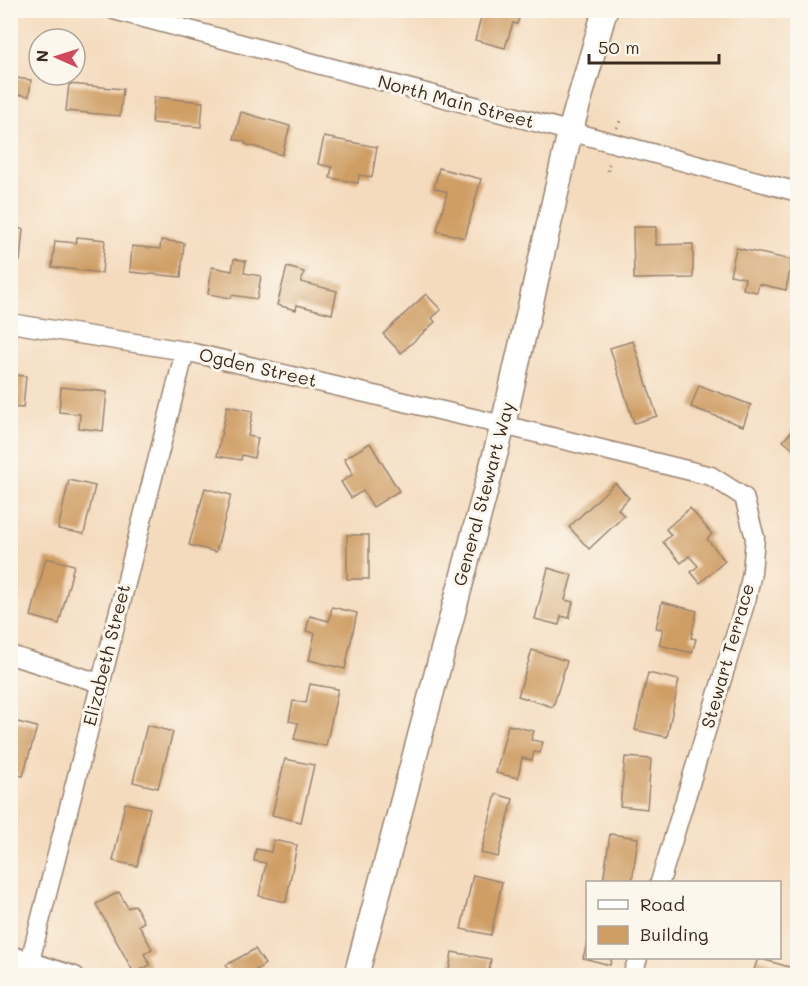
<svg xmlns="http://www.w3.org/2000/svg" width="808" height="986" viewBox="0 0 808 986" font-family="Mali,sans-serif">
  <rect width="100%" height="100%" fill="#fbf7ec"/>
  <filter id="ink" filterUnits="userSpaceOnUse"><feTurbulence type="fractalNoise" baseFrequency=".0167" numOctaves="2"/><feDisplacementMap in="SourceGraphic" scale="12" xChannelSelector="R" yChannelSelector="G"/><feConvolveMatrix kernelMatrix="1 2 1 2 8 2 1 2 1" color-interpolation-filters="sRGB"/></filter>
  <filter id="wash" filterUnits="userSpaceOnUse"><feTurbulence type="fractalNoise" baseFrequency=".008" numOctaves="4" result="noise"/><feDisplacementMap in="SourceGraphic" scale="24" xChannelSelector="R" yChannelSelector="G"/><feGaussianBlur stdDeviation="1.35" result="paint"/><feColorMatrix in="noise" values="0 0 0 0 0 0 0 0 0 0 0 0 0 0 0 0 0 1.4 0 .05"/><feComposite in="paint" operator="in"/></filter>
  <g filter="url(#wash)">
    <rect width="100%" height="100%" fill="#f4dbbe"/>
    <g id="blocks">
      <g fill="#cf9e65">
        <polygon points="483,10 522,10 517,24 513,23 505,48 475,40"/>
        <polygon points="16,78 31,80 29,96 15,94 13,109 10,109 10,84 15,84"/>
        <polygon points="69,84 123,89 120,116 66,111"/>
        <polygon points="154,97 203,102 201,127 152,123"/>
        <polygon points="241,112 290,126 282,155 245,144 246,142 234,139"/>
        <polygon points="324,137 377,147 372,177 359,175 358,183 330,178 332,167 318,164"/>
        <polygon points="439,168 481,179 465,238 437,231 447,192 434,188"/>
        <polygon points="633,227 656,227 656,245 693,244 693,278 634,279"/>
        <polygon points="10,228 23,229 20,261 10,261"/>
        <polygon points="77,237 105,240 102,273 52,267 55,241 76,243"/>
        <polygon points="161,240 184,243 181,277 130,272 132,246 160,249"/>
        <polygon points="736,248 792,260 786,290 759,284 757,292 743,289 745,278 730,275"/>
        <polygon points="234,259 246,261 244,273 261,276 257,299 232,295 231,298 208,294 212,267 232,271"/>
        <polygon points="287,267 304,272 301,282 337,291 332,314 297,305 296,310 277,305"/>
        <polygon points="426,294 441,310 432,318 435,322 401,353 383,334"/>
        <polygon points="633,341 657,416 634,423 610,348"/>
        <polygon points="10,375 26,376 23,408 10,407"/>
        <polygon points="699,385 751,405 743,426 691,407"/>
        <polygon points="61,387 107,392 103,431 79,428 80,414 59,412"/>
        <polygon points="227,406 253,411 248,436 258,438 254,458 242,455 241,460 217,456"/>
        <polygon points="798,424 798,453 783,441"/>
        <polygon points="370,443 399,491 373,507 363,491 351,498 341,482 353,474 344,459"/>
        <polygon points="69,480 95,486 84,534 58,529"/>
        <polygon points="615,483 629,498 618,509 624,516 589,549 569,527"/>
        <polygon points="205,488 231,495 216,552 189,545"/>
        <polygon points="690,508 712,534 707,539 725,561 700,583 691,572 698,566 689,556 681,563 663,542 671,535 666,529"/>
        <rect x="347" y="535" width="22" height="44"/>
        <polygon points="46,558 74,565 59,624 31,616"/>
        <polygon points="548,568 572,575 565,600 573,602 569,618 561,616 559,625 535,619"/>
        <polygon points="662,602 697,611 691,638 696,639 692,653 659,645 663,629 656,628"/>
        <polygon points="332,607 357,613 345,669 309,660 315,633 306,631 310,616 329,621"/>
        <polygon points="532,650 567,661 553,707 518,696"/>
        <polygon points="648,673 679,680 667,737 635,730"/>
        <polygon points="310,684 338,689 326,746 294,739 298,723 289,721 293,701 306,703"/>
        <polygon points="10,720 37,727 23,776 10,773 10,752 12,746 10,745"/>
        <polygon points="147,725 173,732 158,788 133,782"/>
        <polygon points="508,725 534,731 531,740 543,742 540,753 534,752 532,760 522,758 518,778 496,773"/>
        <polygon points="625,757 651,759 647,809 620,806"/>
        <polygon points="285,759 314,765 301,822 272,815"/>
        <polygon points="496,794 513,799 498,857 481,853"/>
        <polygon points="125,803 150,808 137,866 113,861"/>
        <polygon points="610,834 638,838 632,882 603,882"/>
        <polygon points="273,840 297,845 286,902 259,896 266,863 254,861 256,849 271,852"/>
        <polygon points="473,875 502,882 491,935 461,929"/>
        <polygon points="119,892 128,908 135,905 144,922 139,925 152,949 144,954 150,965 134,973 96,904"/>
        <polygon points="587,943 588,958 612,958 610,965 583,958"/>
        <polygon points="255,949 265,964 247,976 232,976 226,965"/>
        <polygon points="452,952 491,959 488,976 448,976"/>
        <polygon points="758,958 796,969 794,976 752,976"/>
      </g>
    </g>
  </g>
  <g filter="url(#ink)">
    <use href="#blocks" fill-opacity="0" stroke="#98826e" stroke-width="1.5"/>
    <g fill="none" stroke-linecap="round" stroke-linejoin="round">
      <defs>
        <g id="minor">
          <polyline points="114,10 798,192"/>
          <polyline points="10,323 185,351 503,425 711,476 744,497 755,538 752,572 747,597 660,882"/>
          <polyline points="10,655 100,683"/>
          <polyline points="10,955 75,976"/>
          <polyline points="30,961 185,351"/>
          <polyline points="632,976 638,958"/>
        </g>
        <polyline id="major" points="356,976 503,425 570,132 605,10"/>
      </defs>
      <use href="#minor" stroke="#98826e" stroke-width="21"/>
      <use href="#major" stroke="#98826e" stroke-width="27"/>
      <g stroke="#98826e" stroke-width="3" stroke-dasharray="1.5 4.5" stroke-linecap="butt">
        <polyline points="617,128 621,119"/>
        <polyline points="608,171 609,161"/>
      </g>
      <use href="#minor" stroke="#fff" stroke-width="18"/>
      <use href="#major" stroke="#fff" stroke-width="24"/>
    </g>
  </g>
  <g text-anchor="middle" stroke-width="6" stroke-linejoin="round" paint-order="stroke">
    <g font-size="18" fill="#3b2a1e" stroke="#fbf7ec">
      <text transform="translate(456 102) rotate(15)" y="6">North Main Street</text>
      <text transform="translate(258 368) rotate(13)" y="6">Ogden Street</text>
      <text transform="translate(484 494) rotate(-75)" y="6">General Stewart Way</text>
      <text transform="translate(107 655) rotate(-76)" y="6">Elizabeth Street</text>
      <text transform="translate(728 656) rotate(-74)" y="6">Stewart Terrace</text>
    </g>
  </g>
  <rect width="808" height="986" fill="none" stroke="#fbf7ec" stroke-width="36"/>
  <rect x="586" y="881" width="195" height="78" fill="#fbf7ec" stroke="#aea59a" stroke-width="1.5"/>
  <rect x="598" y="900" width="30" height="9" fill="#ffffff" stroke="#aea59a" stroke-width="1.5"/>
  <text x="640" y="911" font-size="18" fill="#3b2a1e">Road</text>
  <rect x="598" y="926" width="30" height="18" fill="#cf9e65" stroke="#aea59a" stroke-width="1.5"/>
  <text x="640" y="941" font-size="18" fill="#3b2a1e">Building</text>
  <g transform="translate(57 57) rotate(273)"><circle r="28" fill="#fbf7ec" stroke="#aea59a" stroke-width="1.5"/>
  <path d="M0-4.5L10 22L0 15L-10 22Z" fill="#d1495b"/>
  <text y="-9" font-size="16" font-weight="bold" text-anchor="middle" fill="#3b2a1e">N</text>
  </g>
  <path d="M589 54v9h130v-9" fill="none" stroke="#3b2a1e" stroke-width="3"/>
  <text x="598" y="54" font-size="18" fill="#3b2a1e" stroke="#fbf7ec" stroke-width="4.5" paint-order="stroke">50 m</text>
</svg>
